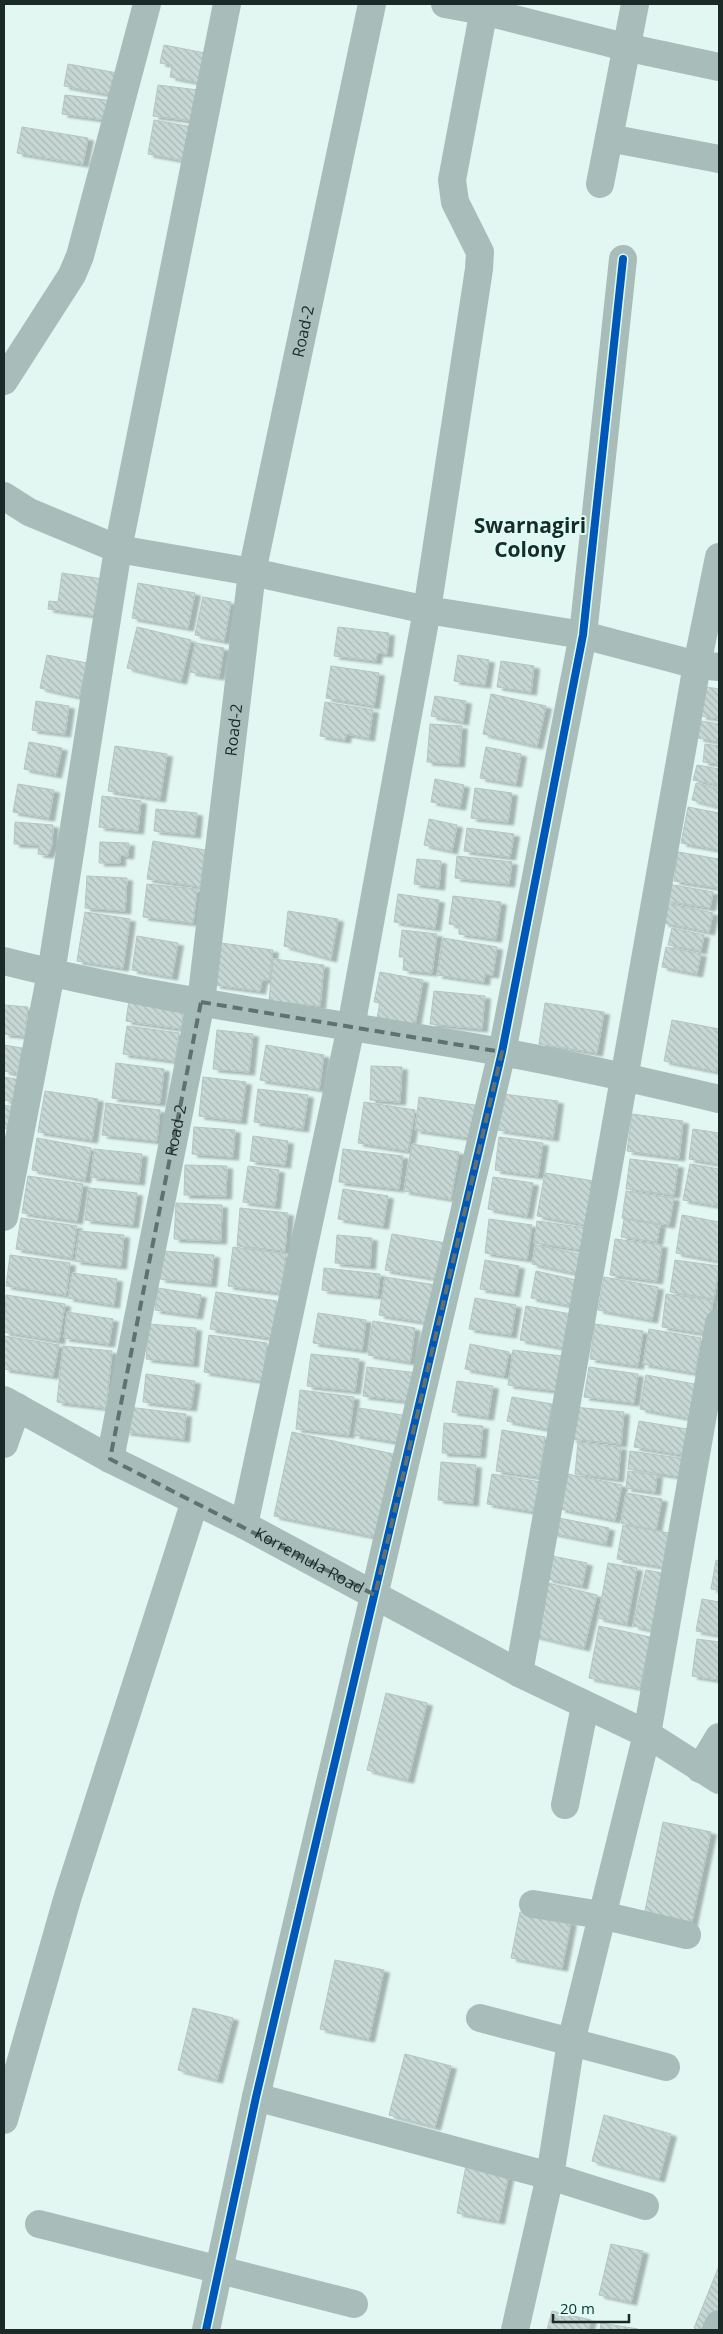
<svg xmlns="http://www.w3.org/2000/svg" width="723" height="2334" viewBox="0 0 723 2334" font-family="'Open Sans',sans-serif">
  <defs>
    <pattern id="building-back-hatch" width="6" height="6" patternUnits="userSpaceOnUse" patternTransform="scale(1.25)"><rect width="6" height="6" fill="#c7d7d4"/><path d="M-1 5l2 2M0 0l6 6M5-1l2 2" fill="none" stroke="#aab9b6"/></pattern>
    <filter id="shadow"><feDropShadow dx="5.5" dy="3" stdDeviation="1" flood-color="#0004"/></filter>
  </defs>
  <rect width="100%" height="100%" fill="#e2f6f2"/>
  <g fill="url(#building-back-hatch)" stroke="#b5c4c2" filter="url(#shadow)">
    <polygon points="164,45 210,54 201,83 170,77 172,65 160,63"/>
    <polygon points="68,64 123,74 112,95 64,86"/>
    <polygon points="158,85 206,91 195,121 153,116"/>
    <polygon points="65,95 115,101 106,120 62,114"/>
    <polygon points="154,120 192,127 186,161 148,154"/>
    <polygon points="22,127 88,138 83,164 17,153"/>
    <polygon points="62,573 104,579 99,616 48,609 49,601 58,602"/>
    <polygon points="138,583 195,593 188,628 132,618"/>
    <polygon points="203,597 231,602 224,641 195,635"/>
    <polygon points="137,627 191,640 181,681 127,668"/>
    <polygon points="338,627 389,633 387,654 377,653 376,661 334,656"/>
    <polygon points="195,643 224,648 219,677 190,672"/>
    <polygon points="47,655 87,663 79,697 40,688"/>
    <polygon points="458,655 489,660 485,685 454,681"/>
    <polygon points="501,661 534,666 531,692 497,687"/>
    <polygon points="331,666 379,673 374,706 326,698"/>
    <polygon points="706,687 719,689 719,719 701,716"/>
    <polygon points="491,694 546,706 537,746 483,734"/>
    <polygon points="435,696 466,701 463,722 431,716"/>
    <polygon points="36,701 69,706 65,734 32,730"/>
    <polygon points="325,702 373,710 369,738 346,734 345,740 320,736"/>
    <polygon points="701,721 719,724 719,742 698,738"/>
    <polygon points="430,724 462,726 459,764 427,762"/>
    <polygon points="29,742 62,748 56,775 24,769"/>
    <polygon points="705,744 719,746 719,764 703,762"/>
    <polygon points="115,746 167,754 160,799 108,791"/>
    <polygon points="486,747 521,754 516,784 480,778"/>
    <polygon points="697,765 719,769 719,785 693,780"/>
    <polygon points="435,779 464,785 460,807 431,802"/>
    <polygon points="696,783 719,789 719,807 692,800"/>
    <polygon points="18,784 54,790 49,818 13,812"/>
    <polygon points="475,788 512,793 508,822 471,818"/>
    <polygon points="102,796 141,801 138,831 99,827"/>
    <polygon points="688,807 719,813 719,850 681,843"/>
    <polygon points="156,809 197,813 195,835 154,831"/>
    <polygon points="429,819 457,825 452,851 424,845"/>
    <polygon points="15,822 53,825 52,845 48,855 38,854 39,845 14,844"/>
    <polygon points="467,828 514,834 510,857 464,851"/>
    <polygon points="153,841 205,850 200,887 147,879"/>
    <polygon points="100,842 129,843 128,856 120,855 120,863 99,863"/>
    <polygon points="678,852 719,859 719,888 674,881"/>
    <polygon points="457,856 512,862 509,884 455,878"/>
    <polygon points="417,859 441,861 439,887 414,884"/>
    <polygon points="87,876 127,878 125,911 85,908"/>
    <polygon points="147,884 197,889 193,923 143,917"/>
    <polygon points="668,884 713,892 710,908 665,901"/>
    <polygon points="398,894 439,900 435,928 394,922"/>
    <polygon points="453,896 501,902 496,939 459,934 459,926 449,924"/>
    <polygon points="667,903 713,913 709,932 663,923"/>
    <polygon points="288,911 338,919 331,959 284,946"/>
    <polygon points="85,912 130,919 123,968 77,961"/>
    <polygon points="672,928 704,935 701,951 668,945"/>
    <polygon points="402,930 437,934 432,973 403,970 404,957 399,957"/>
    <polygon points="137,936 178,943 172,977 132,970"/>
    <polygon points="443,938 497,947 493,975 485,974 484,982 437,975"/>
    <polygon points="221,943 273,950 269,980 262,980 260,991 215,985"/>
    <polygon points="666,947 701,954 697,974 662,967"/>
    <polygon points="273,959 324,965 320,1006 269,1001"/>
    <polygon points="380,972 423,980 415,1025 377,1018 380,1003 374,1002"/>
    <polygon points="434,991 485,996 482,1029 430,1024"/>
    <polygon points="130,994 185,1001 181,1029 126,1021"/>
    <polygon points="545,1003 604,1012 597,1053 539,1044"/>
    <polygon points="4,1005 28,1007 25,1036 4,1034"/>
    <polygon points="672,1020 719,1029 719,1072 664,1061"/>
    <polygon points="127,1026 179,1033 175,1061 123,1054"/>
    <polygon points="217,1030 253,1034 249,1072 213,1069"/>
    <polygon points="4,1045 22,1048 18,1074 4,1071"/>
    <polygon points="266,1045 324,1055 319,1089 260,1080"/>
    <polygon points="116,1063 164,1069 160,1103 112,1098"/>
    <polygon points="371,1066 402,1067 400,1102 370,1100"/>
    <polygon points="4,1077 21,1080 18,1102 4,1100"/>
    <polygon points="203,1077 246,1082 241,1121 199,1116"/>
    <polygon points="258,1089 308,1095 303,1129 254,1122"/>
    <polygon points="45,1091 98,1099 92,1140 38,1132"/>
    <polygon points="503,1094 558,1101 553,1138 498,1130"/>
    <polygon points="419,1097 475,1105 470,1138 415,1130"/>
    <polygon points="364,1102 415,1110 408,1151 358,1143"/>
    <polygon points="106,1103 160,1110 157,1141 102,1135"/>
    <polygon points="4,1105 14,1107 11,1130 4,1128"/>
    <polygon points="632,1114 683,1121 679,1158 627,1151"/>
    <polygon points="194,1127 235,1130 233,1157 192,1154"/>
    <polygon points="693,1129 719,1133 719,1164 689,1159"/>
    <polygon points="253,1136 288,1141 285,1165 250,1161"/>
    <polygon points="499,1137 543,1143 538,1176 495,1170"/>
    <polygon points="37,1138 91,1148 85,1180 32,1170"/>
    <polygon points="412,1144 459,1152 451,1199 404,1191"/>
    <polygon points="94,1149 142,1154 139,1182 91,1177"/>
    <polygon points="343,1149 403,1156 399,1189 339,1182"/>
    <polygon points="630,1159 678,1165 674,1195 626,1189"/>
    <polygon points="690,1164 719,1169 719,1206 683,1200"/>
    <polygon points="185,1165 227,1166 226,1196 184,1195"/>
    <polygon points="248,1166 279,1170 275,1206 243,1202"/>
    <polygon points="545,1173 600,1182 592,1226 537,1216"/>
    <polygon points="28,1176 83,1184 77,1221 22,1213"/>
    <polygon points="493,1177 533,1183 527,1216 488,1209"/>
    <polygon points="89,1188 137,1193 133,1225 85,1220"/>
    <polygon points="343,1189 388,1196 383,1226 338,1219"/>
    <polygon points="626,1191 674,1198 669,1225 622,1218"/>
    <polygon points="176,1203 222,1205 221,1241 174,1239"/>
    <polygon points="240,1208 288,1213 285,1251 237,1246"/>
    <polygon points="682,1215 719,1222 719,1261 676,1253"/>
    <polygon points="21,1218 77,1226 72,1258 16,1249"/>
    <polygon points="489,1219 532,1225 527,1259 485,1253"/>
    <polygon points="624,1219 660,1225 657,1242 621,1237"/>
    <polygon points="537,1221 586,1228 583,1250 534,1243"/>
    <polygon points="79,1231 124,1235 121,1266 75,1261"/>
    <polygon points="392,1234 446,1243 439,1279 385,1270"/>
    <polygon points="337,1235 372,1238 370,1266 335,1263"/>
    <polygon points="615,1239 662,1245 657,1281 610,1275"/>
    <polygon points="536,1245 592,1257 588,1276 532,1264"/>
    <polygon points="233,1247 286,1254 281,1293 228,1286"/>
    <polygon points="163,1251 214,1255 211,1284 160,1279"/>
    <polygon points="10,1255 70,1263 66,1295 6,1286"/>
    <polygon points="485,1260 519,1266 514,1294 480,1289"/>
    <polygon points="675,1260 719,1266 714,1299 670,1292"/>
    <polygon points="324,1268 380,1274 378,1296 322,1290"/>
    <polygon points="536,1271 585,1282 579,1307 531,1298"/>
    <polygon points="72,1273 117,1279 114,1305 68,1298"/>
    <polygon points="385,1277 442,1286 436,1324 379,1315"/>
    <polygon points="604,1277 658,1287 652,1320 598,1310"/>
    <polygon points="158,1288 201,1295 197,1316 155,1310"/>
    <polygon points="216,1292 277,1301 271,1338 210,1329"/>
    <polygon points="666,1294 713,1300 708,1334 662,1327"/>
    <polygon points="6,1295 65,1304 59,1341 4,1332"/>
    <polygon points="475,1298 516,1305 511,1335 469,1329"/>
    <polygon points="526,1306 577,1315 571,1349 520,1340"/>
    <polygon points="67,1312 113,1319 109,1344 64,1338"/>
    <polygon points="318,1313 366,1320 362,1350 313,1343"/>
    <polygon points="373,1321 415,1328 410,1362 368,1355"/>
    <polygon points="149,1324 196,1328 193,1364 146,1359"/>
    <polygon points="595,1324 643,1331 638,1366 590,1359"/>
    <polygon points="649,1329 701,1338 695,1373 643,1364"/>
    <polygon points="209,1335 267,1343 262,1381 204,1372"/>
    <polygon points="4,1336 59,1345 53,1376 4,1369"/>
    <polygon points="470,1344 509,1352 504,1376 465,1369"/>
    <polygon points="63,1346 112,1351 106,1408 57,1402"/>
    <polygon points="513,1350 562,1356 558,1391 508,1385"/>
    <polygon points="311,1354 359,1359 355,1391 307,1386"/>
    <polygon points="367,1367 418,1373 415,1402 363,1396"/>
    <polygon points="589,1367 638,1374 634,1403 584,1397"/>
    <polygon points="146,1374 195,1381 191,1408 143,1402"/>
    <polygon points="646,1375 700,1385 693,1419 640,1409"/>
    <polygon points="457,1381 493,1386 488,1417 452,1412"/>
    <polygon points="300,1390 354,1397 349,1435 296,1429"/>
    <polygon points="512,1397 552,1404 547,1429 507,1421"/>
    <polygon points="128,1407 186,1414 184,1439 125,1432"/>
    <polygon points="574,1407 624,1412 621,1444 571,1439"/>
    <polygon points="359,1408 408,1416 404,1443 354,1435"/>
    <polygon points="639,1421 693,1430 689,1456 634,1447"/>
    <polygon points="444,1423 483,1426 480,1455 442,1453"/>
    <polygon points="502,1430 545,1437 539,1477 496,1471"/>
    <polygon points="292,1432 398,1455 380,1538 274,1516"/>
    <polygon points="578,1442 621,1447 618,1479 575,1474"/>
    <polygon points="630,1451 686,1459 683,1477 628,1469"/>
    <polygon points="441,1462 476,1465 473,1503 438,1500"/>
    <polygon points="628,1471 657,1475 655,1492 626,1488"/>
    <polygon points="492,1474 541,1482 536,1512 487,1504"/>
    <polygon points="568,1474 622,1485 615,1520 560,1509"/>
    <polygon points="626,1493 662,1499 656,1530 621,1523"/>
    <polygon points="554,1517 609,1528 606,1544 552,1533"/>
    <polygon points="623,1525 675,1534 669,1568 617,1559"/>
    <polygon points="552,1556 587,1563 582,1586 547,1579"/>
    <polygon points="716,1560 719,1561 719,1590 711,1589"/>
    <polygon points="608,1563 637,1568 627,1624 598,1618"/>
    <polygon points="646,1570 668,1574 656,1631 633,1626"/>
    <polygon points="544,1582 597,1595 584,1648 531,1635"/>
    <polygon points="702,1599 719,1602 719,1635 696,1631"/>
    <polygon points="599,1626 650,1637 640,1688 589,1678"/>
    <polygon points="697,1639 719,1642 719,1680 692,1676"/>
    <polygon points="386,1693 427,1703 408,1780 367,1770"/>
    <polygon points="663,1822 711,1832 691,1926 644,1916"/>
    <polygon points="520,1912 571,1922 562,1968 511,1958"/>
    <polygon points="335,1960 384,1970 369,2039 320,2029"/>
    <polygon points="193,2008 233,2018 217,2080 178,2070"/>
    <polygon points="405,2054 451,2066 435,2127 389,2115"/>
    <polygon points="604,2115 671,2134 659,2179 592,2161"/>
    <polygon points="467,2160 510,2168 499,2221 457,2213"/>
    <polygon points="611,2244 643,2251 631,2302 599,2295"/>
    <polygon points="719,2266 719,2313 712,2330 699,2330 694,2328"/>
    <polygon points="552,2311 591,2320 588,2330 547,2330"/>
    <polygon points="601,2323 638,2329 638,2330 600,2330"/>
  </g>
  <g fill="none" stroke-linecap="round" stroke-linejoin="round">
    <g stroke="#a8bdb9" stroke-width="28">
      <polyline points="445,4 483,11 625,47 719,67"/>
      <polyline points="609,138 719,159"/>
      <polyline points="600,184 635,4"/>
      <polyline points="4,381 72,275 80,256 147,4"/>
      <polyline points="4,496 29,512 118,549 252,572 427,610 583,635 697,665 719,667"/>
      <path d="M4 961C167 1003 336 1022 501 1052 574 1065 647 1082 719 1099"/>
      <polyline points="4,1217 51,973 118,549 227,4"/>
      <path id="s1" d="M4 1400 110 1459 244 1525 519 1673 647 1734 719 1780"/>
      <polyline points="4,1444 17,1407"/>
      <path id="s2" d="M110 1459 201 1002 252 572 372 4"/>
      <polyline points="244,1525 351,1027 427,610 479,269 480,252 455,202 452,180 485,4"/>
      <polyline points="519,1673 697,665 719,557"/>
      <polyline points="700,1769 719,1737"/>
      <polyline points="565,1805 585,1706"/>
      <polyline points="533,1904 601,1915 687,1935"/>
      <polyline points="480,2018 666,2067"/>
      <polyline points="256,2097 550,2176 645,2206"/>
      <polyline points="4,2120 68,1896 195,1501"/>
      <polyline points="39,2224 354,2304"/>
      <polyline points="206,2330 256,2097 502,1052 583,635 623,259"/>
      <polyline points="515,2330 550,2176 571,2042 647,1734 719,1323"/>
      <polyline points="716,2330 719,2324"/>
    </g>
    <defs>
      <polyline id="cycleway" points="206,2330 256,2097 502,1052 583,635 623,259"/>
    </defs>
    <use href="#cycleway" stroke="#dafef6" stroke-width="11"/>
    <use href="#cycleway" stroke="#0057b8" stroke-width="8"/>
  </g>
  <path fill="none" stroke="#61716e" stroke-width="4" stroke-dasharray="10 6" stroke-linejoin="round" d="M201 1002 502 1052 375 1595 110 1459Z"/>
  <g text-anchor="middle" stroke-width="4" stroke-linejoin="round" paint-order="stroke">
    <g font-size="16" fill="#1c2a27" stroke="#dafef6">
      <text dy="6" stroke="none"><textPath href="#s2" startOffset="1145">Road-2</textPath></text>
      <text dy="6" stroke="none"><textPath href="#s2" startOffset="740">Road-2</textPath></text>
      <text dy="6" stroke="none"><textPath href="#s2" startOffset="335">Road-2</textPath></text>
      <text dy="6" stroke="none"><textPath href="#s1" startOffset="345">Korremula Road</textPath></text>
    </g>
    <g font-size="21" font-weight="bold" fill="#1c2a27" stroke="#dafef6">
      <text x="530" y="533">Swarnagiri<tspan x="530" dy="24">Colony</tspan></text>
    </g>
  </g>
  <rect width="723" height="2334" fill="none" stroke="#1c2a27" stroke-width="10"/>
  <path d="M553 2314v8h76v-8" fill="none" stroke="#1c2a27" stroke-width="2.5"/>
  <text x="560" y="2314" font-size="15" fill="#1c2a27" stroke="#dafef6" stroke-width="4" paint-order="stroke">20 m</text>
</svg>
